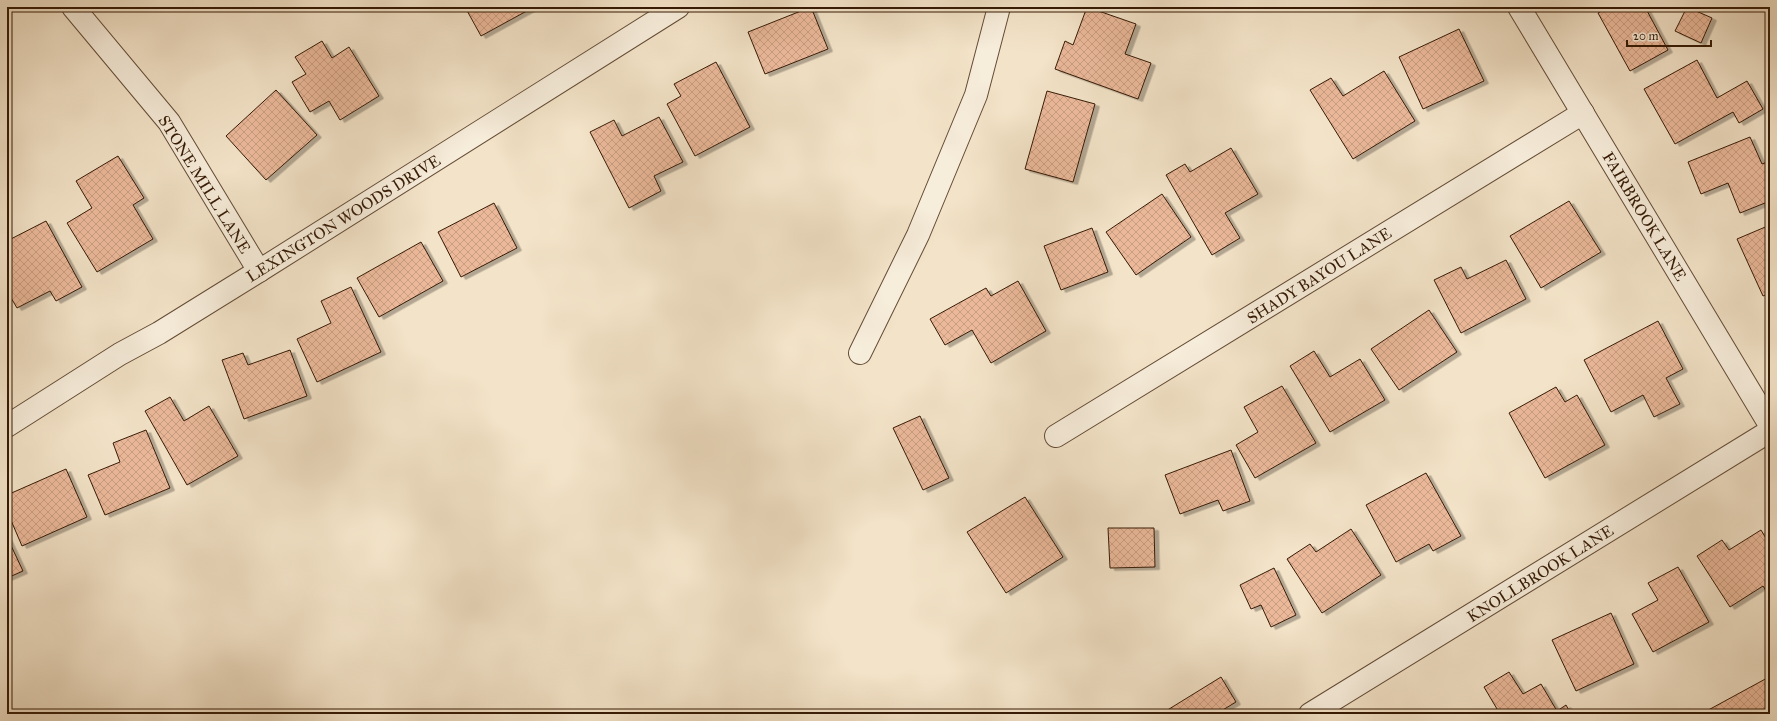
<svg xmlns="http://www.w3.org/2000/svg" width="1777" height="721" viewBox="0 0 1777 721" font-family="'IM FELL Great Primer',serif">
  <defs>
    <pattern id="building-cross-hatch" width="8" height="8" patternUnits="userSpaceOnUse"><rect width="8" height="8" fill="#ebb99a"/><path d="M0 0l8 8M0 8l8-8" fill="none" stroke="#ca9e83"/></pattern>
    <filter id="shadow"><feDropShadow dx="4.5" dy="2.5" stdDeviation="0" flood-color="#0004"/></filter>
  </defs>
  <rect width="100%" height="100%" fill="#f3e3c8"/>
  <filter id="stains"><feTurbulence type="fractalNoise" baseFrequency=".005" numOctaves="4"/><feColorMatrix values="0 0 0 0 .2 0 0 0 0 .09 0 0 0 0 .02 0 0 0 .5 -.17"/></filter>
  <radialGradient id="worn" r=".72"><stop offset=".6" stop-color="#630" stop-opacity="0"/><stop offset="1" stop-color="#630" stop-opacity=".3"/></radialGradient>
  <g fill="url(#building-cross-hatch)" stroke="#351a05" filter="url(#shadow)">
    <polygon points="465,7 534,7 481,36"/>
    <polygon points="811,7 828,49 765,74 748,32"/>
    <polygon points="1087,7 1136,24 1125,54 1151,63 1138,99 1055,69 1065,41 1073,45"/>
    <polygon points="1609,7 1645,7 1668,50 1630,71 1598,13"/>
    <polygon points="1687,7 1712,18 1701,43 1675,31"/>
    <polygon points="1459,29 1484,81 1423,109 1399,57"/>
    <polygon points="322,41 332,58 349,47 379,96 340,120 329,101 310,112 292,82 306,74 295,57"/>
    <polygon points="1697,60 1717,98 1747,81 1763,109 1739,123 1733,112 1675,144 1644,89"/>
    <polygon points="716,62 750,127 695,156 667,104 681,96 674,84"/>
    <polygon points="1384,71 1415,121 1353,159 1310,90 1331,78 1343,96"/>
    <polygon points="276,90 317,135 266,180 226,136"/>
    <polygon points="1047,91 1095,104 1073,182 1025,169"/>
    <polygon points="659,117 683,162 654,176 661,191 629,208 590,132 614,120 622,136"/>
    <polygon points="1750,137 1762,164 1770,161 1770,201 1740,213 1728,183 1701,194 1688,162"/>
    <polygon points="1231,148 1258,194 1225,213 1240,238 1212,255 1166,175 1185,164 1190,172"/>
    <polygon points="118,156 144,198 133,205 153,239 97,272 67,223 92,208 76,181"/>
    <polygon points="1162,194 1191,237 1136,275 1106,232"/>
    <polygon points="1569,201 1601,252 1541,288 1510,236"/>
    <polygon points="494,203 517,248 461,277 438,232"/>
    <polygon points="46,221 82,287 56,301 50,291 17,308 7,291 7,241"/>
    <polygon points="1770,225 1770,293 1763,296 1737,239"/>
    <polygon points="1092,228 1108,272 1061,290 1044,246"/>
    <polygon points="421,242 443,281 379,317 357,278"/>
    <polygon points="1506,260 1526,299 1461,333 1434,280 1461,267 1467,279"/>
    <polygon points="1018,281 1046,331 991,363 972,330 945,345 930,319 986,288 991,296"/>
    <polygon points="351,287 381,352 317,382 297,339 331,323 321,301"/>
    <polygon points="1429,310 1457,352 1399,390 1371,349"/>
    <polygon points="1658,321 1683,369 1666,378 1680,404 1654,417 1643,395 1611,412 1584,360"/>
    <polygon points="290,350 307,396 244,419 222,360 243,353 248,365"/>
    <polygon points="1314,351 1330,377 1360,359 1385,400 1330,432 1290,366"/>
    <polygon points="1282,386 1316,443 1255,478 1236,445 1258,432 1244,407"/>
    <polygon points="1556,387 1565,402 1577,395 1605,445 1545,478 1509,413"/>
    <polygon points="170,397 184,421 209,406 238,456 187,485 145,411"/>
    <polygon points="920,416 949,478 923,490 893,428"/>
    <polygon points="146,430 170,488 105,515 88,475 120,462 113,443"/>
    <polygon points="1231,450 1250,501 1223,511 1218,500 1180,514 1165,475"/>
    <polygon points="66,469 87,517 22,546 7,511 7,495"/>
    <polygon points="1426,473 1461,536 1433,551 1429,544 1396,562 1366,505"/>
    <polygon points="1025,497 1063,557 1006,593 967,532"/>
    <polygon points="1108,528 1154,528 1155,567 1110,568"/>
    <polygon points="1351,529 1381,575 1322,613 1287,559 1310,544 1316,552"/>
    <polygon points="1761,530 1770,545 1770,597 1763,586 1730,607 1697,556 1722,540 1729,550"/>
    <polygon points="7,537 23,571 7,578"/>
    <polygon points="1678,567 1709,622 1653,652 1632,614 1658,600 1648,583"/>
    <polygon points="1274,568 1296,615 1271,627 1261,605 1251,609 1240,585"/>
    <polygon points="1611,613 1634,664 1576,691 1552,640"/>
    <polygon points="1509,672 1523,694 1541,684 1557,711 1566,705 1571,714 1500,714 1484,687"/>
    <polygon points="1221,677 1236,702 1216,714 1161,714"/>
    <polygon points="1769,677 1770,714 1701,714"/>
  </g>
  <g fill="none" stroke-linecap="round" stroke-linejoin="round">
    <defs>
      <g id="street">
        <polyline points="73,7 169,122 259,271"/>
        <polyline points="1519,7 1770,425"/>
        <polyline points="860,353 918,235 976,95 999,7"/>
        <polyline points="7,426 120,354 159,333 259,271 678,7"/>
        <polyline points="1056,436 1583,113"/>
        <polyline points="1310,714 1770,431"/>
      </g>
    </defs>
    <use href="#street" stroke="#644c36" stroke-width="24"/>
    <use href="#street" stroke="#f7eddb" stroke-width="22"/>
  </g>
  <g text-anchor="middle" stroke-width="3" stroke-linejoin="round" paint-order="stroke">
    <g font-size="16" fill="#351a05" stroke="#f7eddb">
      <text transform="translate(205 184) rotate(58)" y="6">STONE MILL LANE</text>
      <text transform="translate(1645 216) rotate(59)" y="6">FAIRBROOK LANE</text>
      <text transform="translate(343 218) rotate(-32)" y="6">LEXINGTON WOODS DRIVE</text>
      <text transform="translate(1319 275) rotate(-32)" y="6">SHADY BAYOU LANE</text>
      <text transform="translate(1540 573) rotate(-32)" y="6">KNOLLBROOK LANE</text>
    </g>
  </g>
  <rect width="1777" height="721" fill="none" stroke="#f3e3c8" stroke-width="24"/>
  <rect x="8" y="8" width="1761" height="705" fill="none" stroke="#351a05" stroke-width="2"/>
  <rect x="12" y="12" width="1753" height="697" fill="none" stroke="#351a05"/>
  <path d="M1627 40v6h84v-6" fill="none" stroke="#351a05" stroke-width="2"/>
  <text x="1633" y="40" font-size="12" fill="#351a05" stroke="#f7eddb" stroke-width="3" paint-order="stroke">20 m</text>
  <rect width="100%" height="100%" filter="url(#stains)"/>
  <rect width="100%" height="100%" fill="url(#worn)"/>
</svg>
